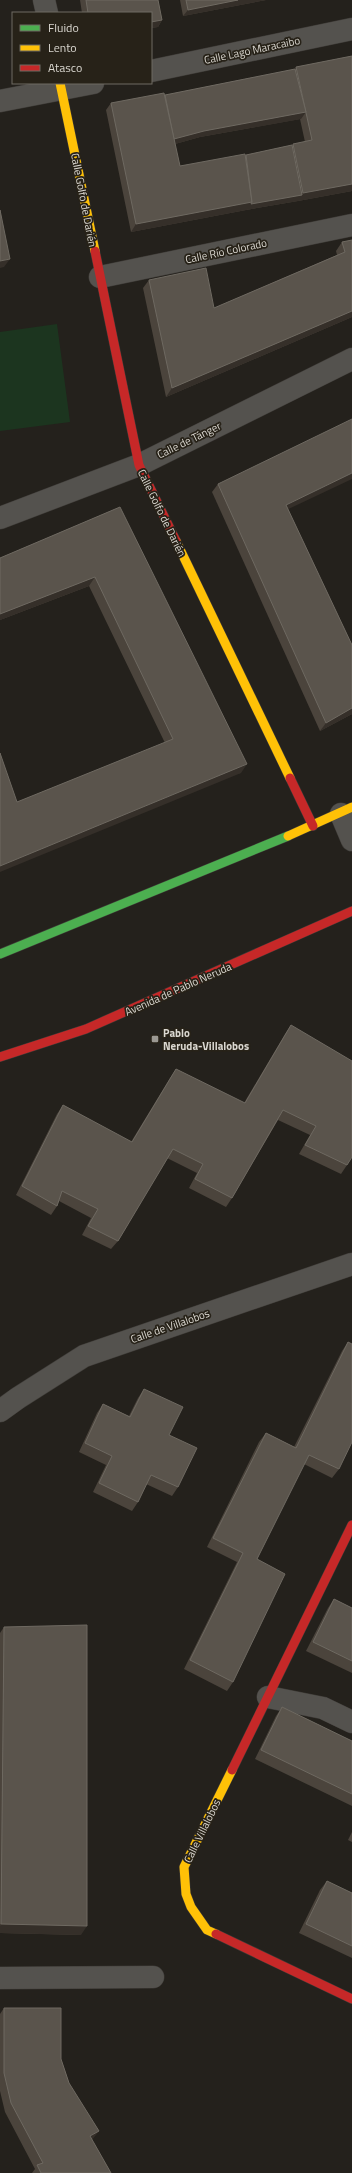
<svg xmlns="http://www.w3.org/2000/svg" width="352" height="2173" viewBox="0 0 352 2173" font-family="'Titillium Web',sans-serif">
  <rect width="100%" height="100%" fill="#24211c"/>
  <polygon fill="#1c351f" points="57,324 70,422 0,431 0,332"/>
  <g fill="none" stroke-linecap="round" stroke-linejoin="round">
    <defs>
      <g id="street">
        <polyline points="44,0 47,13"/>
        <polyline points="151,71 352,29"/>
        <polyline points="0,101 93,83"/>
        <polyline points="100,277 352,225"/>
        <polyline points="0,518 139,465 352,359"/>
        <polyline points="341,814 352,840"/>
        <polyline points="0,1411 18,1398 84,1356 352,1264"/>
        <polyline points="268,1697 323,1708 352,1722"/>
        <polyline points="0,1978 153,1977"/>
      </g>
      <polyline id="fast" points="0,954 288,836"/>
      <g id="slow">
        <polyline points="60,83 95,251"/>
        <polyline points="176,541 290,778"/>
        <polyline points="288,836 352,807"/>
        <polyline points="216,1934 207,1930 191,1907 186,1894 184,1867 232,1770"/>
      </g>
      <g id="jam">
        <polyline points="95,251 139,465 176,541"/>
        <polyline points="290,778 313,826"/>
        <polyline points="0,1057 86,1029 352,911"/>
        <polyline points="232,1770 352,1525"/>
        <polyline points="216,1934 352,1999"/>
      </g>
    </defs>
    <use href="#street" stroke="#3e3b37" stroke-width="23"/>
    <use href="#fast" stroke="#3e3b37" stroke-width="10"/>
    <use href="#slow" stroke="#3e3b37" stroke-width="10"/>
    <use href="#jam" stroke="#3e3b37" stroke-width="10"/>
    <use href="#street" stroke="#54524e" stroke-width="22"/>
    <use href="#fast" stroke="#4caf50" stroke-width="9"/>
    <use href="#slow" stroke="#ffc107" stroke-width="9"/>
    <use href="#jam" stroke="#c62828" stroke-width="9"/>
  </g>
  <g fill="#4b443c" fill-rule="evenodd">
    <polygon points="80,0 158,0 162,20 158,27 151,28 151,13 82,13"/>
    <polygon points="180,0 266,0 183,16"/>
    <path d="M352 56V191L298 201 246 210 131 232 106 110 111 103 165 95 295 69 296 67ZM300 119 305 142 293 144 292 145 246 155 180 166 175 144 200 137Z"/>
    <polygon points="352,240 352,317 166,397 143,288 149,280 214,308 337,255 336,251 342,242"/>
    <polygon points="218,484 288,509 352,645 352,714 320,731 212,492"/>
    <polygon points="120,507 241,773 17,802 165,743 89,586 0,620 0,558"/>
    <polygon points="291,1025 347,1165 341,1174 299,1154 310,1135 278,1120 232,1198 226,1207 189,1188 197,1173 167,1158 118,1241 111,1249 82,1235 91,1218 59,1201 57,1206 51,1215 16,1195 57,1114 63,1105 131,1142 170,1078 176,1069 244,1103 285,1034"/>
    <polygon points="348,1342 339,1469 332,1478 304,1464 257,1559 233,1682 227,1691 184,1669 237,1562 207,1547 259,1442 266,1433 294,1447 342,1351"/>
    <polygon points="144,1389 169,1435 178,1487 172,1496 146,1484 138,1502 132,1511 93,1492 106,1465 79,1452 97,1413 103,1404 129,1416 138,1398"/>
    <polygon points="334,1599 352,1608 352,1673 306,1651 328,1608"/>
    <polygon points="4,1627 81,1935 0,1933 0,1633"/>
    <polygon points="282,1707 352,1741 352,1806 255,1759 276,1716"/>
    <polygon points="352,1832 352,1842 348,1840"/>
    <polygon points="327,1881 352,1893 352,1958 299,1933 320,1890"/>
    <polygon points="4,2008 61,2059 69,2083 92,2140 111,2173 32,2173 35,2169 5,2112 0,2091 0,2014"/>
  </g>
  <g fill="#352f29">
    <polygon points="238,0 266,0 183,16 188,10"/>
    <polygon points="162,20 158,27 151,28 151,22"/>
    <polygon points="306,112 301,119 200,137 168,146 172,139 204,131"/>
    <polygon points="352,184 352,191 298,201 246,210 131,232 136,224 252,202 302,195 303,193"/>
    <polygon points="10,259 4,267 0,268 0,261"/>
    <polygon points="352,311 352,317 166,397 172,388"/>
    <polygon points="352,473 352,479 280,513 286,505"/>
    <polygon points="95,577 89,586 0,620 0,614"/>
    <polygon points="352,708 352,714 320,731 326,723"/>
    <polygon points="247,764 241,773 0,872 0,866"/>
    <polygon points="1,1924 87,1926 81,1935 0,1933 0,1926"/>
    <polygon points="99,2131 92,2140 90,2136"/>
  </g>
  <g fill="#5a544c" stroke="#6e6961">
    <polygon points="86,0 158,0 162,20 151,22 151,13 88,13"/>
    <polygon points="186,0 238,0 188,10"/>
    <polygon points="352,56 352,184 303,193 293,144 312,140 296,67"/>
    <polygon points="295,69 306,112 204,131 174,139 165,95"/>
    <polygon points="164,93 180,166 245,154 252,202 136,224 111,103"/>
    <polygon points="292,145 302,195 251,204 252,202 246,155"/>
    <polygon points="0,210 10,259 0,261"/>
    <polygon points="352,240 352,311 172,388 149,280 206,268 214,308 345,252 342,242"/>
    <polygon points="352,419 352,473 286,505 352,645 352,708 326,723 218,484"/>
    <polygon points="120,507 247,764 0,866 0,753 17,802 173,739 95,577 0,614 0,558"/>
    <polygon points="291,1025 352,1061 352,1157 347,1165 305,1145 316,1126 283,1110 232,1198 195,1179 203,1164 173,1149 118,1241 88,1226 98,1209 62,1191 57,1206 22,1186 63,1105 132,1142 176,1069 245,1103"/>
    <polygon points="348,1342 352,1344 352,1442 339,1469 309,1455 257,1559 285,1574 233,1682 190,1660 243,1553 213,1538 266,1433 296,1448"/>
    <polygon points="144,1389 183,1407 169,1435 197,1448 178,1487 151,1475 138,1502 99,1483 112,1456 85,1443 103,1404 130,1417"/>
    <polygon points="334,1599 352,1608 352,1661 313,1642"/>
    <polygon points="87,1625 87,1926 1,1924 4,1627"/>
    <polygon points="282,1707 352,1741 352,1794 261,1750"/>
    <polygon points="327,1881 352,1893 352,1946 306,1924"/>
    <polygon points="4,2008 61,2008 61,2059 69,2083 99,2131 90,2136 111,2173 41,2173 37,2165 43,2163 11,2103 4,2073"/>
  </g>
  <rect fill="#9b9892" stroke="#272218" stroke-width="1.5" x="151" y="1035" width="8" height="8" rx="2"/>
  <g text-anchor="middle" stroke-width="3.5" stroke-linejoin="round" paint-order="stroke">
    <g font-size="11" fill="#dbd8d1" stroke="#272218">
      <text transform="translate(252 50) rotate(-12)" y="4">Calle Lago Maracaibo</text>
      <text transform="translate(84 200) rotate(79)" y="4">Calle Golfo de Darién</text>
      <text transform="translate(226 251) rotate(-12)" y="4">Calle Río Colorado</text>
      <text transform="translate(189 440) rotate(-26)" y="4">Calle de Tánger</text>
      <text transform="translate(162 513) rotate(64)" y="4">Calle Golfo de Darién</text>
      <text transform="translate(178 989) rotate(-24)" y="4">Avenida de Pablo Neruda</text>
      <text transform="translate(170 1326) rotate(-19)" y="4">Calle de Villalobos</text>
      <text transform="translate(202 1831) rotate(-64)" y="4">Calle Villalobos</text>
    </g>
    <g font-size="11" font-weight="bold" fill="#dbd8d1" stroke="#272218" text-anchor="start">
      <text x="163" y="1037">Pablo<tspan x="163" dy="13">Neruda-Villalobos</tspan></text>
    </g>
  </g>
  <rect x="12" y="12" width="140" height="72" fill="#272218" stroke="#6f6b62"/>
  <rect x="20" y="25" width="20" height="6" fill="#4caf50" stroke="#6f6b62"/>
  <text x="48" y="32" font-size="12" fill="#dbd8d1">Fluido</text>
  <rect x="20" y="45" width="20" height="6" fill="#ffc107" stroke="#6f6b62"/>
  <text x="48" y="52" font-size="12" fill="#dbd8d1">Lento</text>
  <rect x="20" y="65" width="20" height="6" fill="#c62828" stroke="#6f6b62"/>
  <text x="48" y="72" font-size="12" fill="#dbd8d1">Atasco</text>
</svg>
